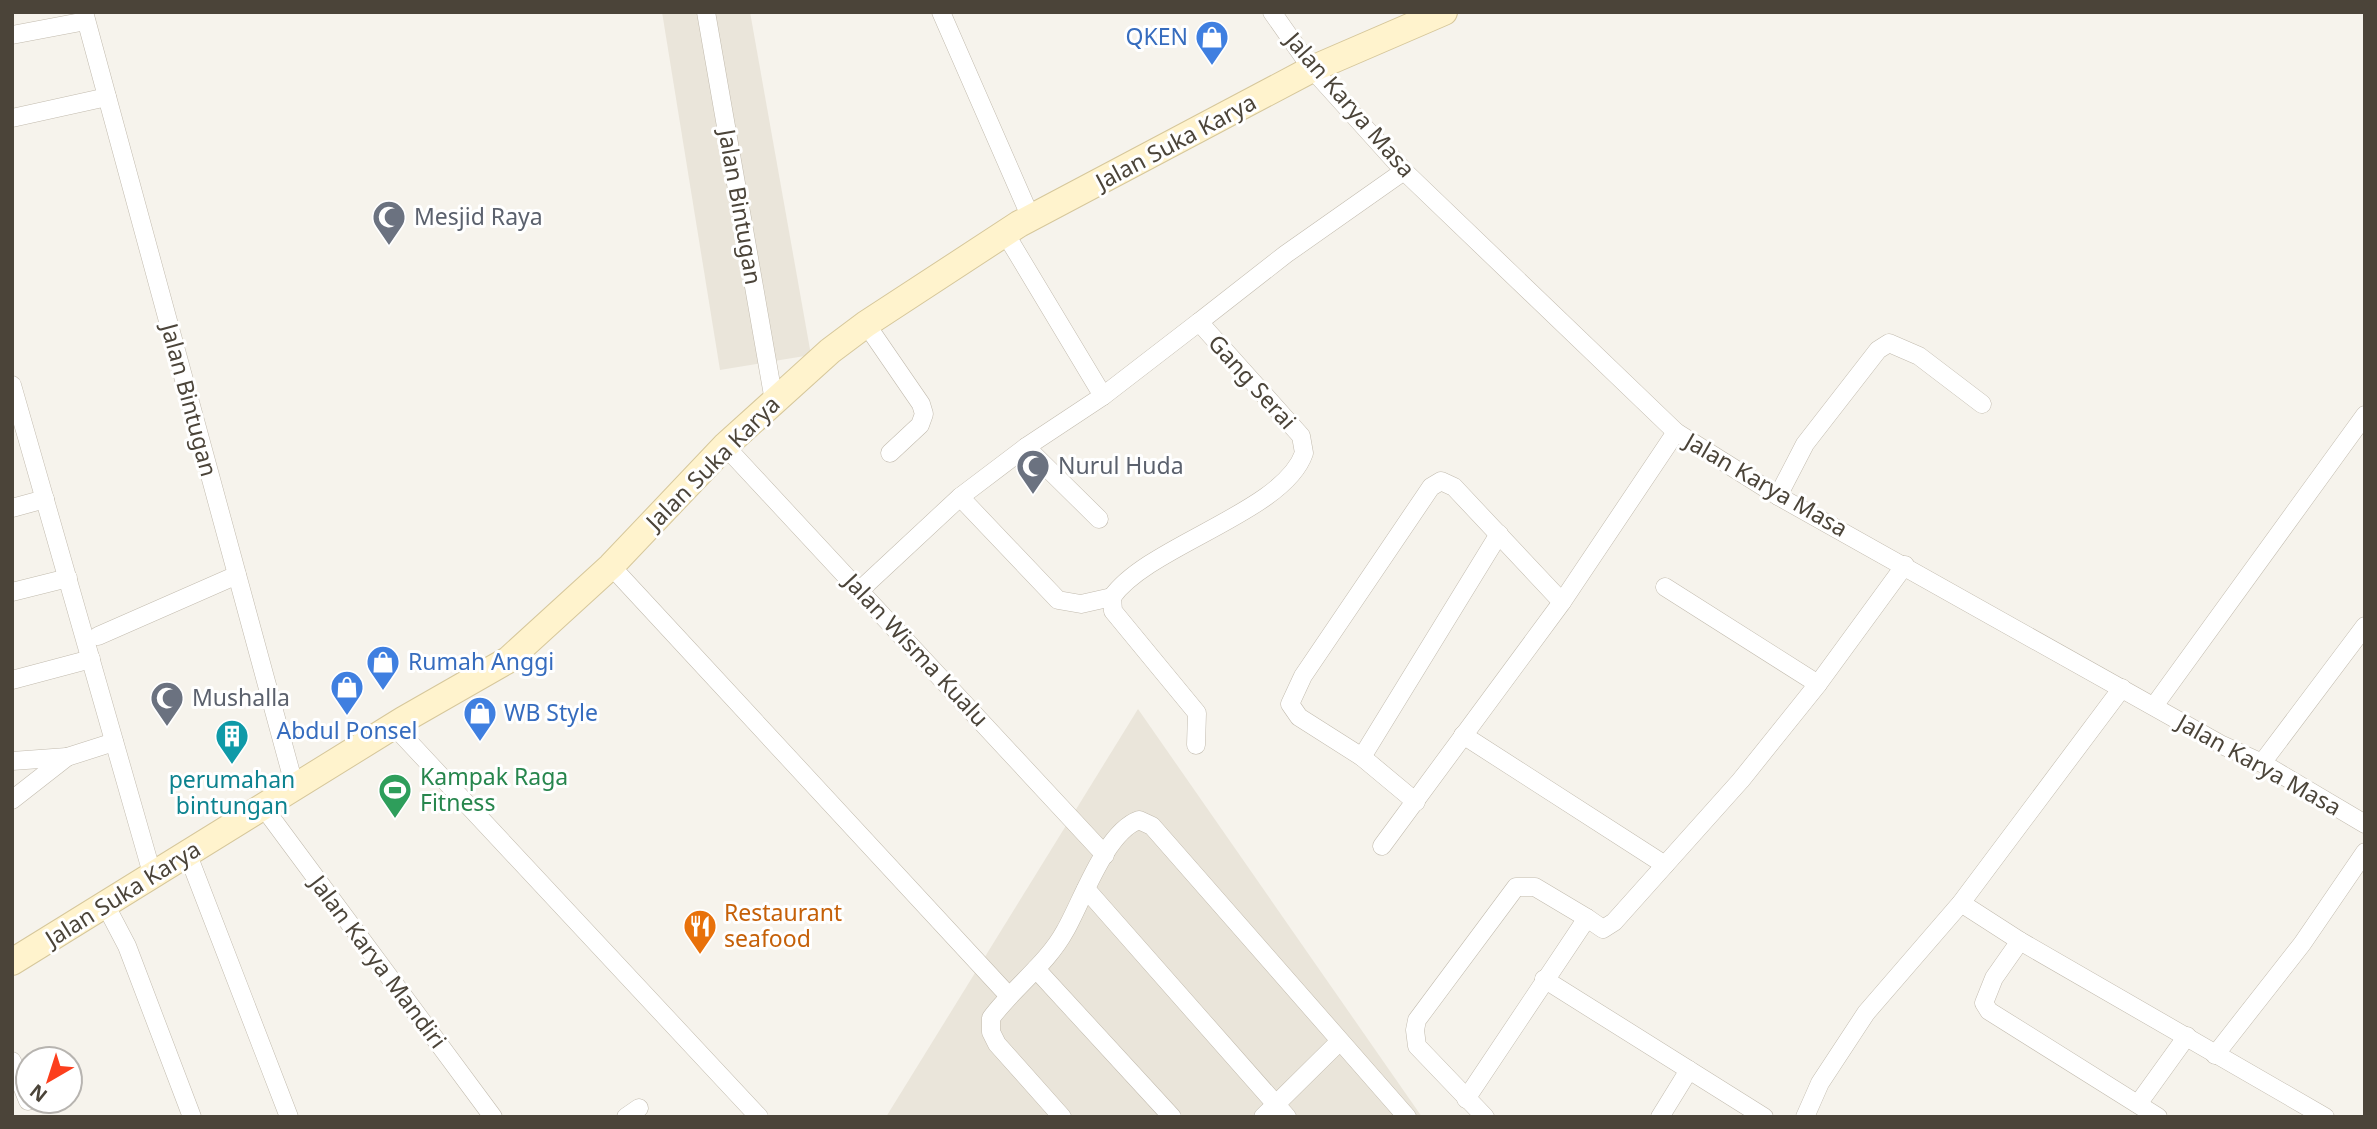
<svg xmlns="http://www.w3.org/2000/svg" width="2377" height="1129" viewBox="0 0 2377 1129" font-family="'Noto Sans',sans-serif">
  <rect width="100%" height="100%" fill="#f6f3ec"/>
  <g fill="#eae5da">
    <polygon points="662,12 750,12 811,355 720,370"/>
    <polygon points="1138,709 1422,1117 886,1117"/>
  </g>
  <g fill="none" stroke-linecap="round" stroke-linejoin="round">
    <defs>
      <g id="street">
        <polyline points="84,12 295,788"/>
        <polyline points="706,12 774,401"/>
        <polyline points="941,12 1031,218"/>
        <polyline points="1272,12 1312,69 1404,171 1676,432 1778,496 2222,745 2262,763 2365,824"/>
        <polyline points="12,35 86,21"/>
        <polyline points="12,118 107,97"/>
        <polyline points="1005,233 1103,396"/>
        <polyline points="866,324 921,404 924,414 920,425 890,453"/>
        <polyline points="12,385 153,877"/>
        <polyline points="725,446 1105,855"/>
        <polyline points="1026,447 1099,519"/>
        <polyline points="1778,496 1805,444 1878,350 1889,343 1919,356 1982,404"/>
        <polyline points="960,497 1058,600 1081,604 1112,597"/>
        <polyline points="12,508 45,499"/>
        <polyline points="611,566 1008,995"/>
        <polyline points="1665,587 1818,684"/>
        <polyline points="859,591 960,497 1026,447 1103,396 1199,322"/>
        <polyline points="12,592 68,578"/>
        <path d="M1112 597C1149 545 1284 512 1304 453L1301 436 1199 322 1286 254 1404 171"/>
        <polyline points="1112,597 1113,611 1197,713 1196,745"/>
        <polyline points="98,636 237,575"/>
        <polyline points="12,680 91,659"/>
        <polyline points="2154,706 2365,415"/>
        <polyline points="394,726 759,1117"/>
        <polyline points="1463,735 1665,865"/>
        <polyline points="1362,757 1499,534"/>
        <polyline points="12,761 67,757"/>
        <polyline points="2262,763 2365,626"/>
        <polyline points="12,800 67,757 114,742"/>
        <polyline points="1416,802 1362,757 1299,717 1290,704 1303,676 1431,487 1441,481 1454,487 1562,602"/>
        <polyline points="264,808 493,1117"/>
        <polyline points="1382,846 1562,602 1676,432"/>
        <polyline points="188,855 289,1117"/>
        <polyline points="1086,889 1287,1117"/>
        <polyline points="1961,903 2020,941 2325,1117"/>
        <polyline points="106,906 127,946 192,1117"/>
        <polyline points="2020,941 1994,978 1984,1003 1989,1011 2158,1117"/>
        <polyline points="1036,969 1172,1117"/>
        <polyline points="1544,979 1764,1117"/>
        <polyline points="2215,1055 2302,944 2365,852"/>
        <polyline points="12,1061 28,1101"/>
        <polyline points="1466,1099 1587,918 1603,929 1614,922 1741,780 1818,684 1905,565"/>
        <polyline points="2138,1104 2187,1036"/>
        <polyline points="626,1117 639,1108"/>
        <path d="M1062 1117 997 1044 991 1032V1018C1014 987 1047 964 1065 931 1082 902 1105 832 1139 820L1152 826 1407 1117"/>
        <polyline points="1263,1117 1339,1042"/>
        <polyline points="1485,1117 1417,1046 1415,1030 1417,1020 1516,887 1535,887 1587,918"/>
        <polyline points="1660,1117 1689,1070"/>
        <polyline points="1805,1117 1820,1083 1866,1013 1961,903 2122,688"/>
      </g>
      <polyline id="secondary" points="12,962 403,720 508,660 611,566 725,446 830,351 866,324 1019,224 1312,69 1444,12"/>
    </defs>
    <use href="#street" stroke="#c2bbae" stroke-width="19"/>
    <use href="#secondary" stroke="#d6c79b" stroke-width="28"/>
    <use href="#street" stroke="#fff" stroke-width="18"/>
    <use href="#secondary" stroke="#fff3cd" stroke-width="26"/>
  </g>
  <defs>
    <symbol id="shop-pin" viewBox="-11 -11 22 30"><path d="M0 17L-7.5 6A9.5 9.5 0 1 1 7.5 6Z" fill="#3f7fe0" stroke="#fff"/><path d="M-5-2.5h2.3a2.7 3.5 0 0 1 5.4 0H5L5.5 6h-11ZM-1.5-2.5h3a1.5 2.3 0 0 0-3 0Z" fill="#fff"/></symbol>
    <symbol id="mosque-pin" viewBox="-11 -11 22 30"><path d="M0 17L-7.5 6A9.5 9.5 0 1 1 7.5 6Z" fill="#6b7280" stroke="#fff"/><path d="M3.5-4.9A6 6 0 1 0 3.5 4.9A5 5 0 1 1 3.5-4.9Z" fill="#fff"/></symbol>
    <symbol id="building-pin" viewBox="-11 -11 22 30"><path d="M0 17L-7.5 6A9.5 9.5 0 1 1 7.5 6Z" fill="#0f9aa8" stroke="#fff"/><path d="M-4-6H4V6H1V3H-1V6H-4ZM-2.5-4.3h1.7v1.8h-1.7ZM.8-4.3h1.7v1.8H.8ZM-2.5-1h1.7V.8h-1.7ZM.8-1h1.7V.8H.8Z" fill="#fff"/></symbol>
    <symbol id="stadium-pin" viewBox="-11 -11 22 30"><path d="M0 17L-7.5 6A9.5 9.5 0 1 1 7.5 6Z" fill="#2e9e5b" stroke="#fff"/><path d="M0-5a6.5 5 0 1 0 0 10a6.5 5 0 1 0 0-10ZM-3.5-1.8h7v3.6h-7Z" fill="#fff"/></symbol>
    <symbol id="restaurant-pin" viewBox="-11 -11 22 30"><path d="M0 17L-7.5 6A9.5 9.5 0 1 1 7.5 6Z" fill="#e8710a" stroke="#fff"/><path d="M-5-6h1v4h1v-4h1v4h1v-4h1v5L-1.5 .5V6h-2V.5L-5-1ZM5-6V6H3V1.5H1.5Q1.5-4 5-6Z" fill="#fff"/></symbol>
  </defs>
  <g fill-rule="evenodd">
    <use href="#shop-pin" x="1193" y="18" width="38" height="52"/>
    <use href="#mosque-pin" x="370" y="198" width="38" height="52"/>
    <use href="#mosque-pin" x="1014" y="447" width="38" height="52"/>
    <use href="#shop-pin" x="364" y="643" width="38" height="52"/>
    <use href="#shop-pin" x="328" y="668" width="38" height="52"/>
    <use href="#mosque-pin" x="148" y="679" width="38" height="52"/>
    <use href="#shop-pin" x="461" y="694" width="38" height="52"/>
    <use href="#building-pin" x="213" y="717" width="38" height="52"/>
    <use href="#stadium-pin" x="376" y="771" width="38" height="52"/>
    <use href="#restaurant-pin" x="681" y="907" width="38" height="52"/>
  </g>
  <g text-anchor="middle" stroke-width="6" stroke-linejoin="round" paint-order="stroke">
    <g font-size="23" fill="#366cbe" stroke="#fff" text-anchor="start">
      <text x="1188" y="45" text-anchor="end">QKEN</text>
      <text x="408" y="670">Rumah Anggi</text>
      <text x="504" y="721">WB Style</text>
      <text x="347" y="739" text-anchor="middle">Abdul Ponsel</text>
    </g>
    <g font-size="23" fill="#4b4439" stroke="#fff">
      <text transform="translate(1350 105) rotate(49)" y="8">Jalan Karya Masa</text>
      <text transform="translate(1176 142) rotate(-28)" y="8">Jalan Suka Karya</text>
      <text transform="translate(740 207) rotate(80)" y="8">Jalan Bintugan</text>
      <text transform="translate(1252 382) rotate(48)" y="8">Gang Serai</text>
      <text transform="translate(189 400) rotate(75)" y="8">Jalan Bintugan</text>
      <text transform="translate(713 463) rotate(-45)" y="8">Jalan Suka Karya</text>
      <text transform="translate(1766 485) rotate(30)" y="8">Jalan Karya Masa</text>
      <text transform="translate(916 650) rotate(47)" y="8">Jalan Wisma Kualu</text>
      <text transform="translate(2259 765) rotate(29)" y="8">Jalan Karya Masa</text>
      <text transform="translate(123 894) rotate(-32)" y="8">Jalan Suka Karya</text>
      <text transform="translate(378 962) rotate(53)" y="8">Jalan Karya Mandiri</text>
    </g>
    <g font-size="23" fill="#5b616d" stroke="#fff" text-anchor="start">
      <text x="414" y="225">Mesjid Raya</text>
      <text x="1058" y="474">Nurul Huda</text>
      <text x="192" y="706">Mushalla</text>
    </g>
    <g font-size="23" fill="#27864d" stroke="#fff" text-anchor="start">
      <text x="420" y="785">Kampak Raga<tspan x="420" dy="26">Fitness</tspan></text>
    </g>
    <g font-size="23" fill="#0d838f" stroke="#fff">
      <text x="232" y="788">perumahan<tspan x="232" dy="26">bintungan</tspan></text>
    </g>
    <g font-size="23" fill="#c56008" stroke="#fff" text-anchor="start">
      <text x="724" y="921">Restaurant<tspan x="724" dy="26">seafood</tspan></text>
    </g>
  </g>
  <rect width="2377" height="1129" fill="none" stroke="#4b4439" stroke-width="28"/>
  <g transform="translate(49 1080) rotate(219)"><circle r="33" fill="#ffffff" stroke="#b7b4b0" stroke-width="2"/>
  <path d="M0-5L12 26L0 18L-12 26Z" fill="#fc3f1d"/>
  <text y="-10" font-size="19" font-weight="bold" text-anchor="middle" fill="#4b4439">N</text>
  </g>
</svg>
